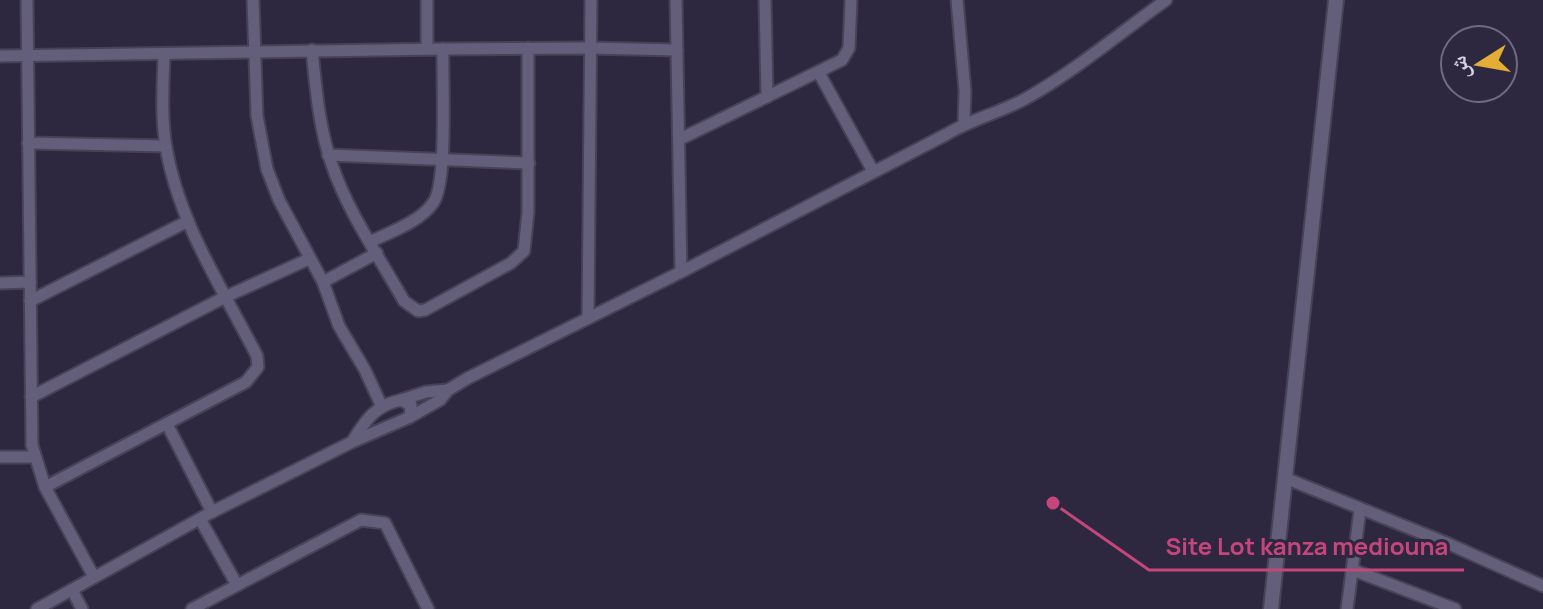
<svg xmlns="http://www.w3.org/2000/svg" width="1543" height="609" viewBox="0 0 1543 609" font-family="Manrope,'Noto Naskh Arabic',sans-serif">
  <rect width="100%" height="100%" fill="#2d2840"/>
  <g fill="none" stroke-linecap="round" stroke-linejoin="round">
    <defs>
      <g id="minor">
        <polyline points="27,0 32,445 45,487 94,577"/>
        <polyline points="253,0 257,116 267,169 279,200 323,282 339,326 365,370 382,407"/>
        <polyline points="676,0 681,272"/>
        <polyline points="765,0 767,97"/>
        <polyline points="957,0 965,91 964,122"/>
        <polyline points="427,49 427,0"/>
        <polyline points="443,49 590,48 677,50"/>
        <path d="M312 50C316 89 319 128 332 165 348 212 379 257 404 301L418 311 425 310 511 263 524 251 528 212V48"/>
        <path d="M0 56 443 49C442 79 448 184 433 203 420 222 390 232 370 242"/>
        <polyline points="819,73 873,171"/>
        <polyline points="680,139 842,60 849,48 851,0"/>
        <polyline points="28,143 166,146"/>
        <polyline points="328,155 529,163"/>
        <polyline points="323,282 377,253"/>
        <polyline points="0,283 30,282"/>
        <polyline points="30,301 188,221"/>
        <polyline points="588,317 591,0"/>
        <polyline points="31,397 225,297 309,259"/>
        <polyline points="401,400 426,392 448,390"/>
        <path d="M410 417 440 400 448 390 468 378 681 272 947 134C972 119 999 113 1025 99 1075 71 1120 33 1166 0"/>
        <polyline points="167,424 212,512"/>
        <polyline points="0,457 34,457"/>
        <polyline points="1285,478 1449,544 1543,586"/>
        <path d="M45 487 246 382 258 367 257 356C223 289 179 224 166 147 161 117 163 86 164 55"/>
        <polyline points="200,519 237,585"/>
        <polyline points="1353,570 1455,609"/>
        <polyline points="72,590 82,609"/>
        <path d="M37 609 212 512 352 442 410 417 411 405 401 400C375 405 365 421 352 442"/>
        <polyline points="192,609 361,520 385,523 428,609"/>
        <polyline points="1347,609 1360,510"/>
      </g>
      <polyline id="tertiary" points="1271,609 1336,0"/>
    </defs>
    <use href="#minor" stroke="#474256" stroke-width="15"/>
    <use href="#tertiary" stroke="#474256" stroke-width="18"/>
    <use href="#minor" stroke="#635e79" stroke-width="11"/>
    <use href="#tertiary" stroke="#635e79" stroke-width="14"/>
  </g>
  <path fill="none" stroke="#c6467c" stroke-width="3" d="M1053 503L1149 570H1464"/>
  <circle fill="#c6467c" stroke="#2d2840" stroke-width="3" cx="1053" cy="503" r="8"/>
  <g font-size="24" text-anchor="middle" font-weight="bold" fill="#c6467c" stroke="#2d2840" stroke-width="6" stroke-linejoin="round" paint-order="stroke">
    <text x="1307" y="555">Site Lot kanza mediouna</text>
  </g>
  <g transform="translate(1479 64) rotate(259)"><circle r="38" fill="#2d2840" stroke="#6f6b80" stroke-width="2"/>
  <path d="M0-6L14 30L0 20L-14 30Z" fill="#e4ad35"/>
  <text y="-12" font-size="22" font-weight="bold" text-anchor="middle" fill="#d3d0e0">ش</text>
  </g>
</svg>
